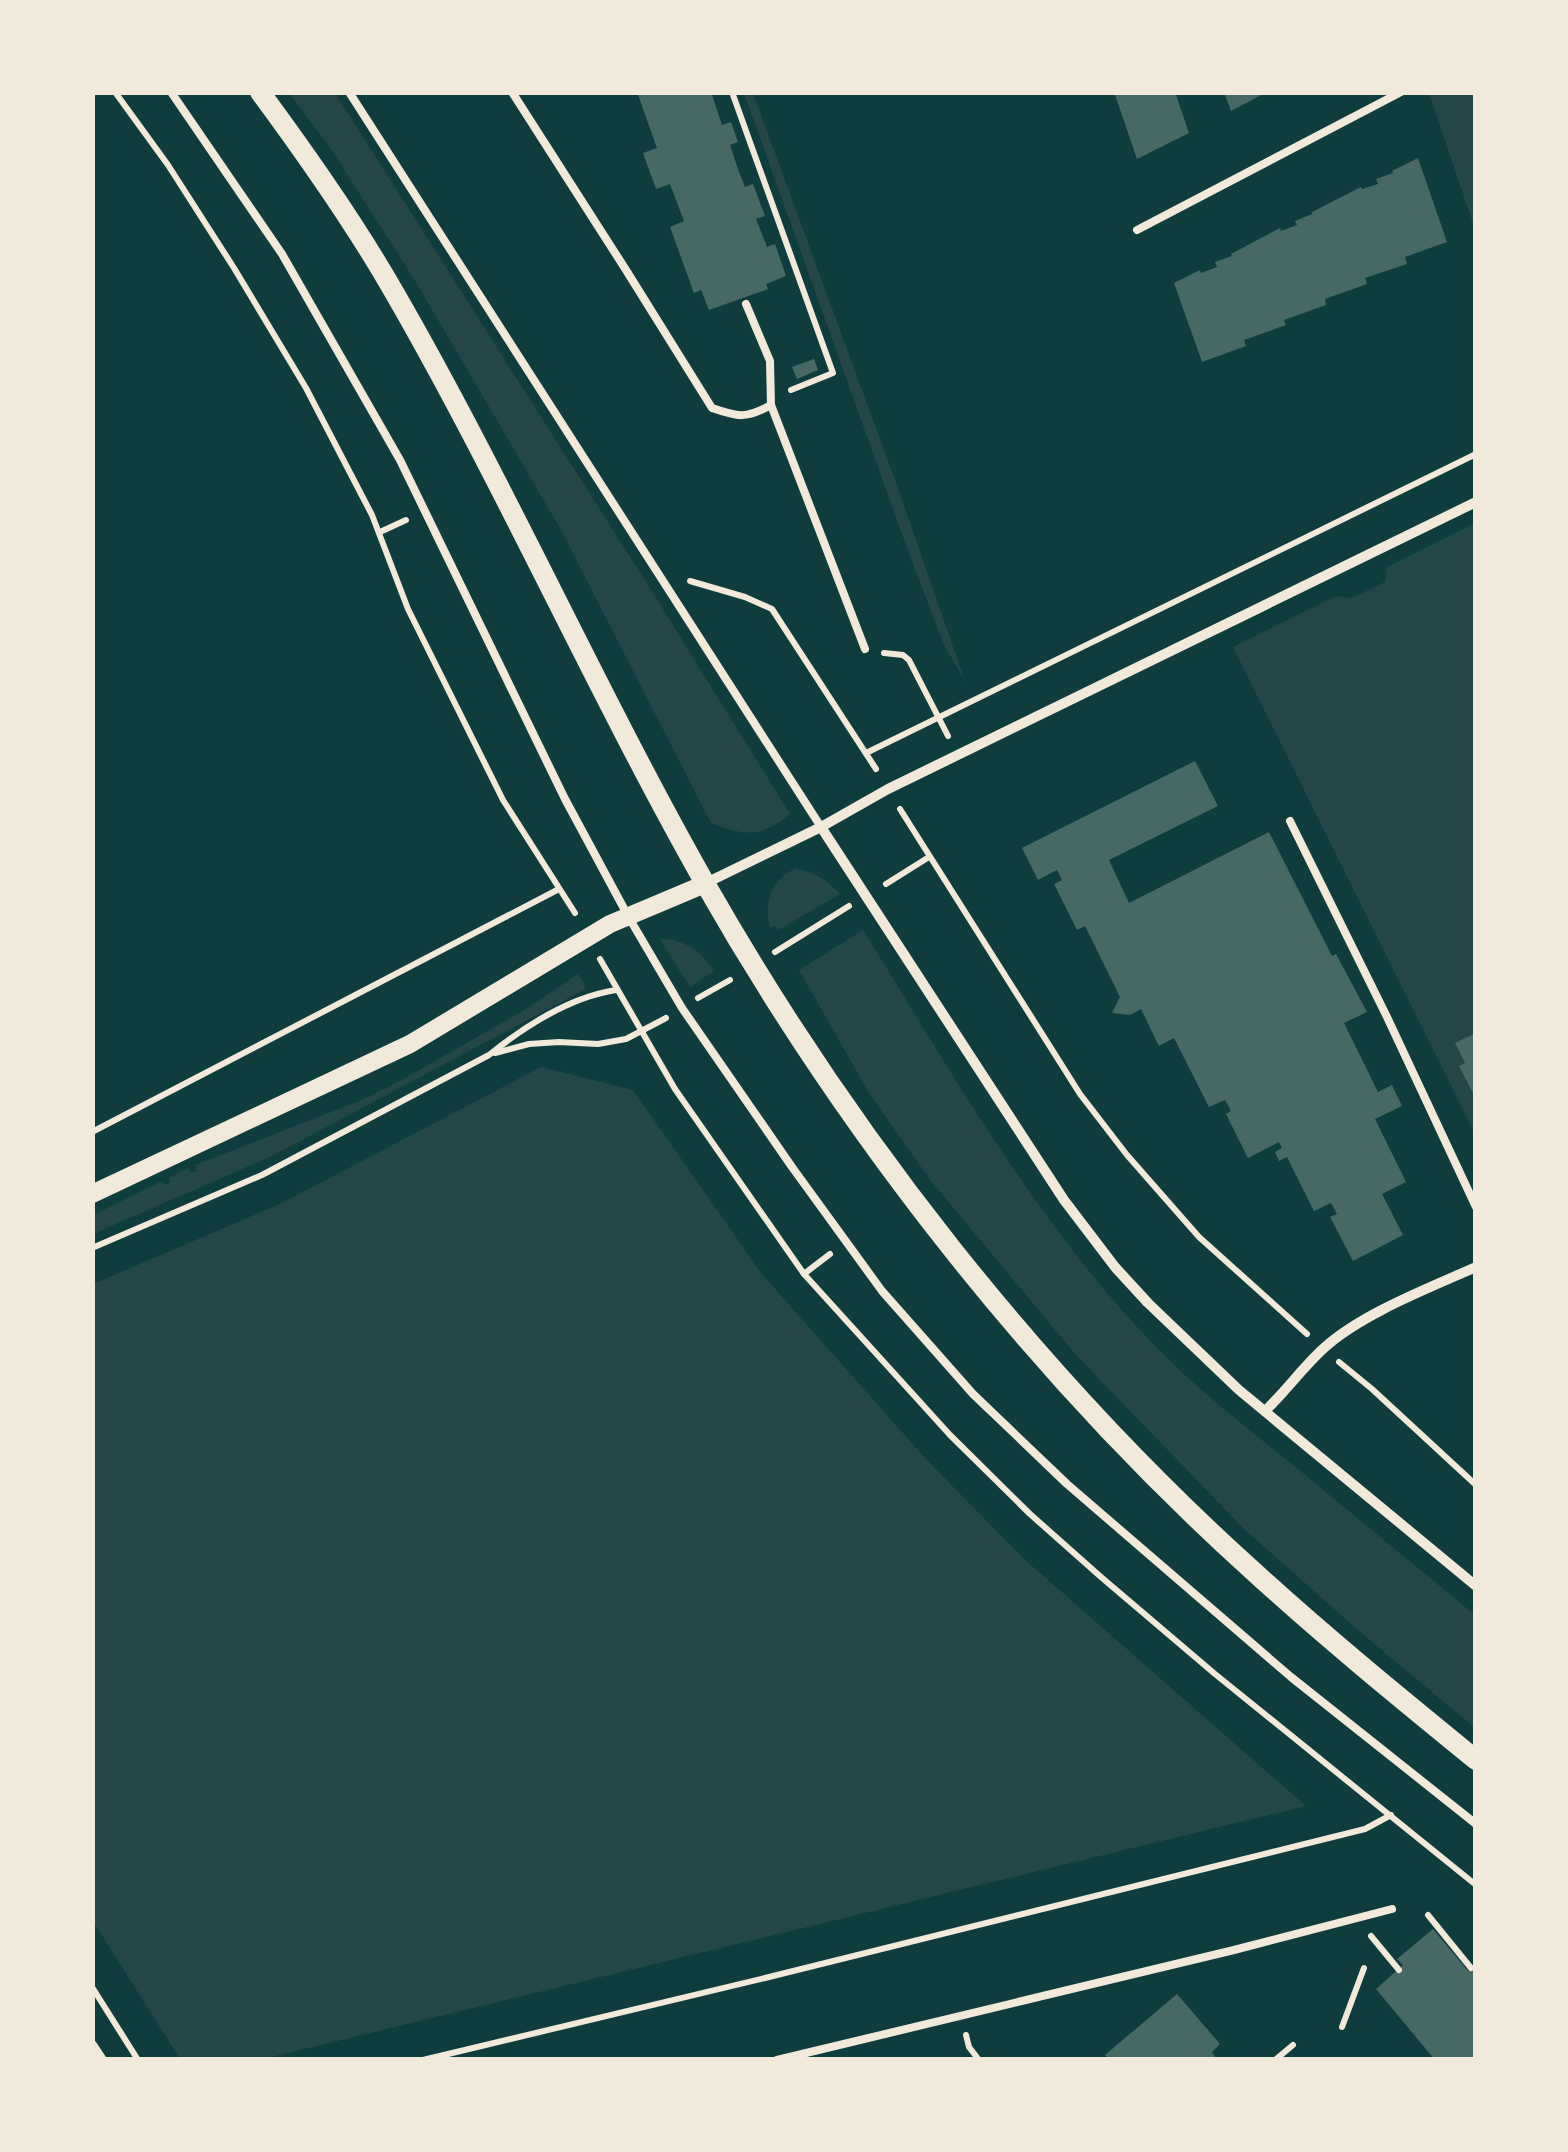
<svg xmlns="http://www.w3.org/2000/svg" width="1568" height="2152" viewBox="0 0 1568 2152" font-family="'Roboto Condensed',sans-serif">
  <rect width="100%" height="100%" fill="#0f3d3e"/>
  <g fill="#244646">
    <path d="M289 93H335L648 585 790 814C761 838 744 836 711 823L561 530 488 405 414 279 331 149Z"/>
    <polygon points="744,93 753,93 898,488 965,681 943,643 903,537"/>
    <polygon points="1429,93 1475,93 1475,229"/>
    <polygon points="1475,523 1475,1134 1233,647 1336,596 1352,598 1385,582 1387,567"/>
    <path d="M796 868C815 873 826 879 840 894L778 930 775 926 770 928C764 902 770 881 796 868Z"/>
    <path d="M863 930C952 1073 1037 1224 1155 1346 1199 1391 1250 1430 1299 1470 1358 1518 1416 1567 1475 1615V1728L1366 1637 1245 1530 1076 1355 931 1181 869 1093 799 970Z"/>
    <path d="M659 938C685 940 700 950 714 971L690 987Z"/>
    <polygon points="578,974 585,985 584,990 270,1157 93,1234 93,1215 162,1181 165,1185 170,1183 169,1178 188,1168 191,1173 197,1171 195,1165 362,1100 400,1081 526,1009"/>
    <polygon points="541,1067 633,1090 761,1273 925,1458 1023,1558 1306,1806 263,2059 180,2059 93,1921 93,1284 282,1203"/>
  </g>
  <g fill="#486865">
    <polygon points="637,92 711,92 722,125 731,122 738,142 730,145 739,172 745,187 753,184 765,216 756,219 767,247 775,244 786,276 766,284 768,289 709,310 701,290 694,293 670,227 684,221 670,184 656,189 643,153 657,148"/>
    <polygon points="1114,92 1175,92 1189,133 1137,159"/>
    <polygon points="1224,92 1267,92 1231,111"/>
    <polygon points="1418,158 1447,242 1405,257 1407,264 1365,278 1367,284 1325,299 1326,305 1284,320 1286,325 1244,340 1246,346 1202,362 1174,283 1200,270 1201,273 1217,267 1215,262 1232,256 1231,254 1280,228 1281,231 1297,225 1295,221 1312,214 1312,212 1361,187 1362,189 1378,184 1376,179 1393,173 1392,171"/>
    <polygon points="814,359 818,370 797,379 792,367"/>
    <polygon points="1195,761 1218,806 1109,860 1129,903 1269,832 1332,956 1336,954 1367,1012 1344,1023 1378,1092 1392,1085 1402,1106 1375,1119 1406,1182 1382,1194 1403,1235 1353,1261 1330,1217 1337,1214 1331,1203 1314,1211 1287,1157 1279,1161 1275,1152 1282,1148 1279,1142 1248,1158 1226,1114 1231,1111 1225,1100 1209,1107 1174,1038 1159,1046 1141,1009 1130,1015 1112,1013 1120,997 1085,926 1077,930 1054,884 1062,880 1057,870 1038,880 1022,848"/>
    <polygon points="1476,1033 1476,1099 1459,1066 1465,1063 1455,1043"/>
    <polygon points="1433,1929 1468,1971 1476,1964 1476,2060 1435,2060 1376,1989 1403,1965 1397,1959"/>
    <polygon points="1177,1994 1220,2044 1212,2052 1217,2060 1109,2060 1105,2055"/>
  </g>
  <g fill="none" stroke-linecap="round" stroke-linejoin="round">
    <g stroke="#f1e9da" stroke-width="6">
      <polyline points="115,92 168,165 234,268 306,388 372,515 408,609 503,800 575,913"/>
      <polyline points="732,92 833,373 791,390"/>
      <polyline points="380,532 406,520"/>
      <polyline points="690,581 745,597 772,609 876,769"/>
      <polyline points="884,653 903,655 909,660 948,736"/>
      <polyline points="866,753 1476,454"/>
      <polyline points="900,809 1080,1094 1127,1155 1199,1237 1307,1334"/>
      <polyline points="886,884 929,857"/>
      <polyline points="775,952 849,906"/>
      <polyline points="600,959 675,1089 804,1274 950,1435 1030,1514 1101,1577 1215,1674 1476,1885"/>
      <polyline points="698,998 730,980"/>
      <polyline points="495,1053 529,1044 559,1042 598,1044 626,1039 666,1018"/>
      <polyline points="92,1132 559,889"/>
      <path d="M92 1248 262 1175 489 1055C525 1026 570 997 616 990"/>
      <polyline points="804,1274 830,1254"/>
      <polyline points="1339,1362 1372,1389 1476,1485"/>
      <polyline points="1428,1915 1471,1968"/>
      <polyline points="1371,1936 1399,1970"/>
      <polyline points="92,1987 138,2060"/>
      <polyline points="1342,2027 1364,1968"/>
      <polyline points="966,2035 969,2047 979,2060"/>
      <polyline points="423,2060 765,1978 1365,1829 1391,1815"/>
      <polyline points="1275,2060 1293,2045"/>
    </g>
    <g stroke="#f1e9da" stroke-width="8">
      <polyline points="171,92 282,254 400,460 565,799 628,916 682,1008 792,1167 882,1291 973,1394 1067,1484 1291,1677 1476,1824"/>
      <polyline points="349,92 821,827"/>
      <path d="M512 92 626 270 712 408C738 417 746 419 771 405L770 361 746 304"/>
      <polyline points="1137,230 1401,92"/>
      <polyline points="771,405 865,649"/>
      <polyline points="1290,821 1387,1017 1476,1207"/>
      <polyline points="777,2060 1234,1950 1392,1909"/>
    </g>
    <g stroke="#f1e9da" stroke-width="10">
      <polyline points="821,827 1064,1200 1115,1267 1148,1303 1239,1390 1476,1586"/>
      <polyline points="706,883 821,827 888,789 1476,502"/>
      <path d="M1265 1411C1286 1391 1303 1367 1324 1348 1361 1314 1429 1288 1476 1267"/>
      <polyline points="92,2045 102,2060"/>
    </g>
    <polyline stroke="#f1e9da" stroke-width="18" points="92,1194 410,1044 610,924 705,884"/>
    <path stroke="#f1e9da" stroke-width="20" d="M260 92C308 157 354 222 394 292 506 486 596 691 706 885 849 1136 1037 1376 1252 1570 1324 1636 1400 1698 1476 1760"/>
  </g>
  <rect width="1568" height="2152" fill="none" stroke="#f1e9da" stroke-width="190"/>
</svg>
